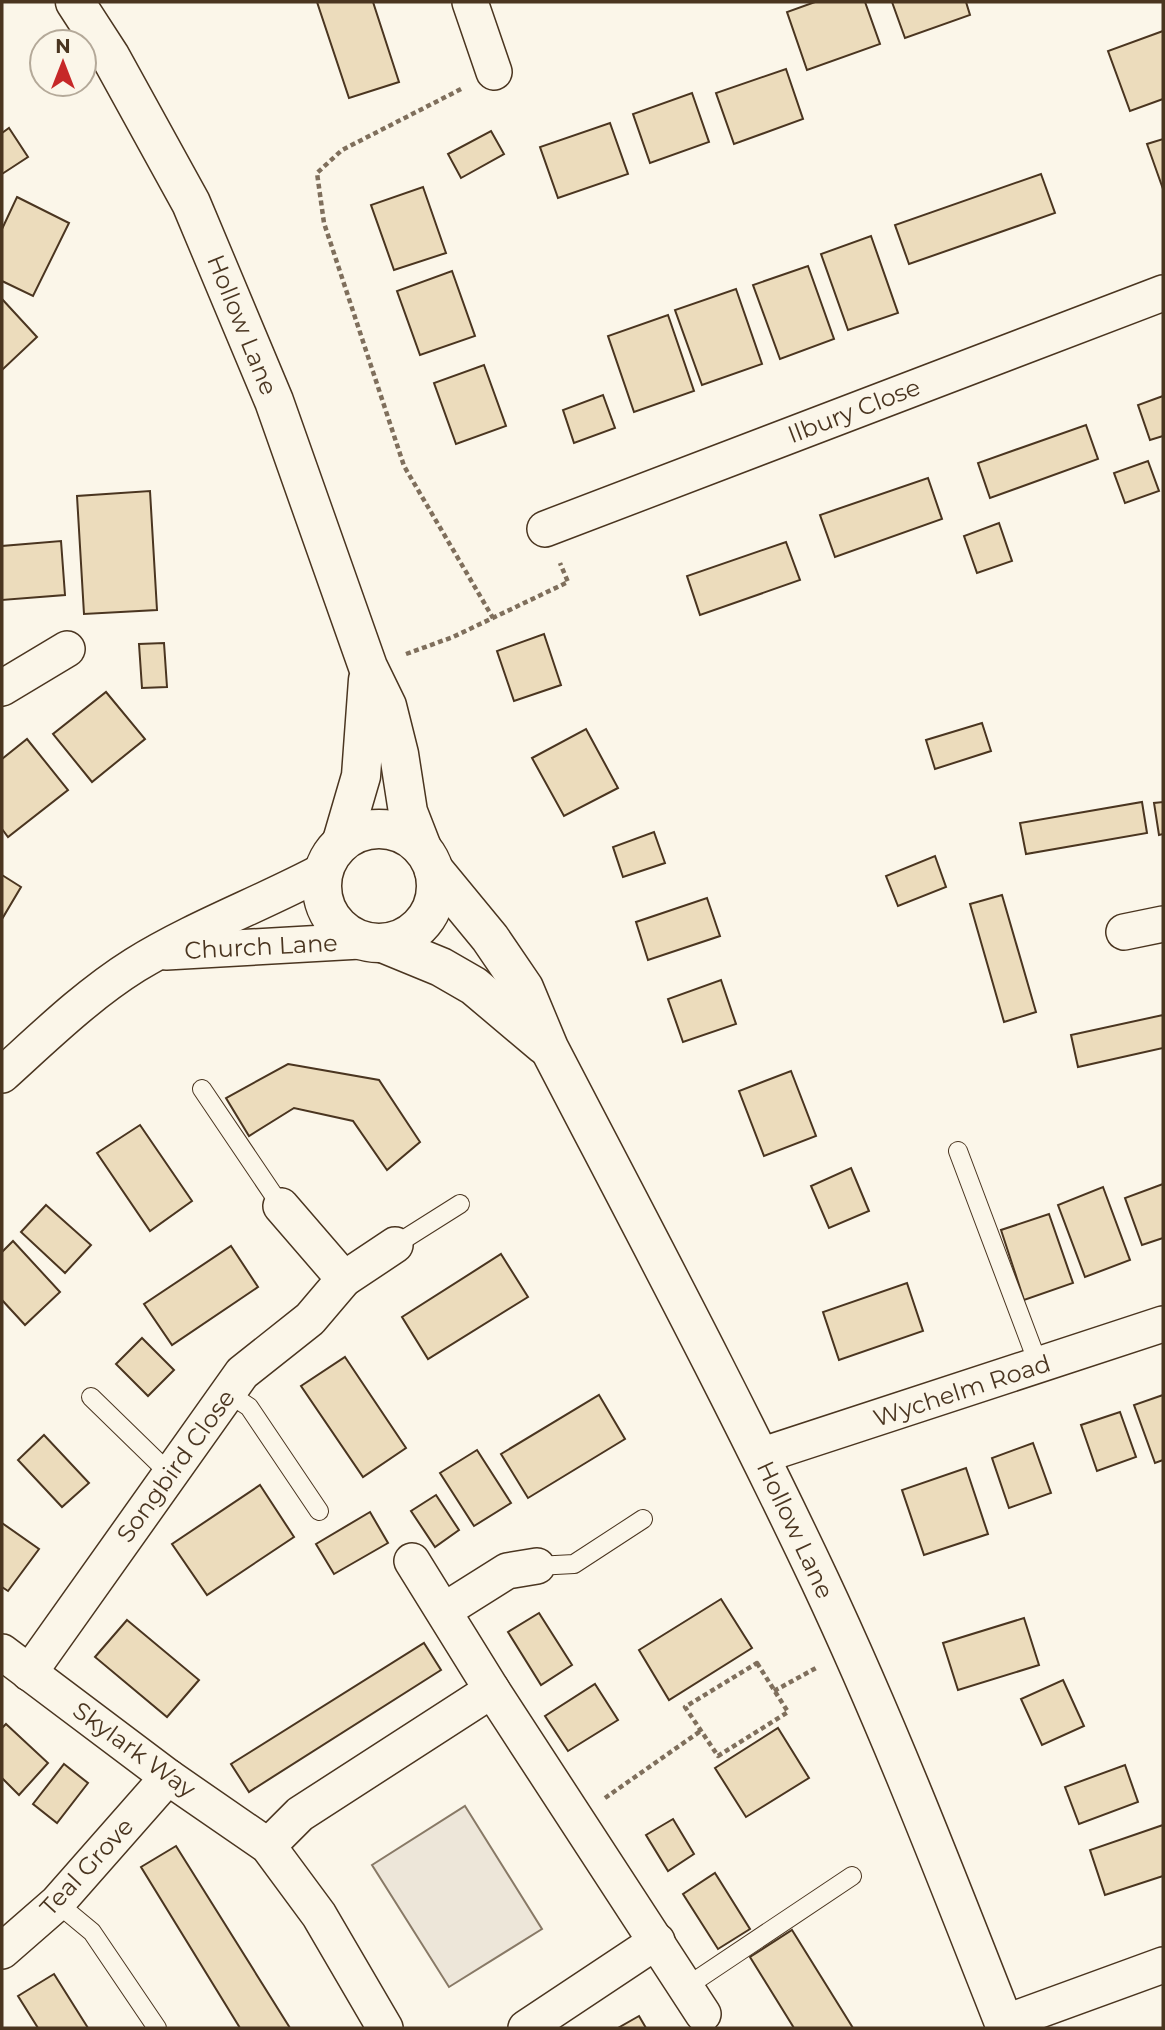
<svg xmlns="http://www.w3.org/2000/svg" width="1165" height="2030" viewBox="0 0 1165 2030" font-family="Montserrat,sans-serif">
  <rect width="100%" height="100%" fill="#fbf6e9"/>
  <polygon fill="#ede6d9" stroke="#887966" stroke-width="2" points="465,1806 542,1929 449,1987 372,1865"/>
  <g fill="#ecdcbc" stroke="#4a3520" stroke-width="2">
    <polygon points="317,2 373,2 399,82 349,98"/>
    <polygon points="815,2 865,2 880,44 807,70 787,12"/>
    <polygon points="892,2 966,2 970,15 905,38"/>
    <polygon points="1163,31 1163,99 1130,111 1108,51"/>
    <polygon points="786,69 803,119 734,144 716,93"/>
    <polygon points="692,93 709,142 650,163 633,114"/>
    <polygon points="610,123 628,174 558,198 540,147"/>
    <polygon points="9,128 28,157 2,174 2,133"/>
    <polygon points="491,131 504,154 461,178 448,154"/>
    <polygon points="1163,139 1163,189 1147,144"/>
    <polygon points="1041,174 1055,213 909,264 895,225"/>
    <polygon points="423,187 446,253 394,270 371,205"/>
    <polygon points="17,197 69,223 33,296 2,281 2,229"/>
    <polygon points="871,236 898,313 848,330 821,254"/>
    <polygon points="808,266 834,339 780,359 753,285"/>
    <polygon points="452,271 475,336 420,355 397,291"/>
    <polygon points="736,289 762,364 702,385 675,310"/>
    <polygon points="2,299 37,337 2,370"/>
    <polygon points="668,315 694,391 634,412 608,336"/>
    <polygon points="484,365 506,426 456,444 434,383"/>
    <polygon points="603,395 615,428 574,443 563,410"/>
    <polygon points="1163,396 1163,436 1150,440 1138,405"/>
    <polygon points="1086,425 1098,459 990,498 978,463"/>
    <polygon points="1148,461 1159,491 1125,503 1114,473"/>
    <polygon points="928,478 942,519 835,557 820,515"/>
    <polygon points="150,491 157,610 84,614 77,496"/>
    <polygon points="999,523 1012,561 977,573 964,536"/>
    <polygon points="61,541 65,595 2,600 2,546"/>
    <polygon points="786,542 800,580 700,615 687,576"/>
    <polygon points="544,634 561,685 514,701 497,651"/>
    <polygon points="164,643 167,687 142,688 139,644"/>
    <polygon points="106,692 145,739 92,782 53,734"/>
    <polygon points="982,723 991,751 935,769 926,740"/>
    <polygon points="586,729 618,788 564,816 532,758"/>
    <polygon points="27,739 68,790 8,837 2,829 2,759"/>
    <polygon points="1142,802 1147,833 1026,854 1020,823"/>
    <polygon points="1163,802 1163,834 1159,835 1154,803"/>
    <polygon points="654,832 665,863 623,877 613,847"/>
    <polygon points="935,856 946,887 898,906 886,876"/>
    <polygon points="2,875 21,887 2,919"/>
    <polygon points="1002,895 1036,1012 1004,1022 970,904"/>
    <polygon points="707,898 720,936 648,960 636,922"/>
    <polygon points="721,980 736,1024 683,1042 668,999"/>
    <polygon points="1163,1015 1163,1048 1078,1067 1071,1035"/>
    <polygon points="288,1064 379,1080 420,1142 387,1170 353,1121 294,1108 249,1136 226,1098"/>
    <polygon points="791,1071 816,1136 764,1156 739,1091"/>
    <polygon points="140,1125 192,1201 150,1231 97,1153"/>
    <polygon points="851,1168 869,1211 829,1228 811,1186"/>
    <polygon points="1163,1184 1163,1238 1142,1245 1125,1198"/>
    <polygon points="1103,1187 1130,1260 1085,1277 1058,1205"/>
    <polygon points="46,1205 91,1245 65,1273 21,1232"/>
    <polygon points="1049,1214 1073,1283 1024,1300 1001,1230"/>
    <polygon points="13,1241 60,1292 25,1325 2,1300 2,1252"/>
    <polygon points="231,1246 258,1287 172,1345 144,1304"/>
    <polygon points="501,1254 528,1297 428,1359 402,1317"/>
    <polygon points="907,1283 923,1331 839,1360 823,1312"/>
    <polygon points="142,1338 174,1370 148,1396 116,1364"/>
    <polygon points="345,1357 406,1448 363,1477 301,1386"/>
    <polygon points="599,1395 625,1439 528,1498 501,1454"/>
    <polygon points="1163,1395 1163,1460 1155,1463 1134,1405"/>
    <polygon points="1120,1412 1136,1457 1097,1471 1081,1425"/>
    <polygon points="44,1435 89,1483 62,1507 18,1460"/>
    <polygon points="1033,1443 1051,1493 1009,1508 992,1458"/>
    <polygon points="477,1450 511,1503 474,1526 440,1473"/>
    <polygon points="966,1468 988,1534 924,1555 902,1490"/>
    <polygon points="260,1485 294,1537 207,1595 172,1544"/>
    <polygon points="436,1495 459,1530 435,1547 411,1511"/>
    <polygon points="370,1512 388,1543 334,1574 316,1544"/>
    <polygon points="2,1523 39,1549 8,1591 2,1587"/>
    <polygon points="721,1599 752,1648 669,1700 639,1650"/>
    <polygon points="539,1613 572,1665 541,1685 508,1632"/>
    <polygon points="1024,1618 1039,1665 958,1690 943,1643"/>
    <polygon points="127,1620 199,1680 167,1717 95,1657"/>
    <polygon points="424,1643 441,1670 249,1792 231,1764"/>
    <polygon points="1063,1680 1084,1726 1042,1745 1021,1699"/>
    <polygon points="595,1684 618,1720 568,1751 545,1716"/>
    <polygon points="6,1724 48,1763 19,1795 2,1778 2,1728"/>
    <polygon points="778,1728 809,1778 746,1817 715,1768"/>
    <polygon points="64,1764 88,1783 57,1823 33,1804"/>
    <polygon points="1125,1765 1138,1802 1079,1824 1065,1787"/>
    <polygon points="673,1819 694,1854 668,1871 646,1835"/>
    <polygon points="1163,1825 1163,1876 1105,1895 1090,1850"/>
    <polygon points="176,1846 290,2028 240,2028 141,1867"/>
    <polygon points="715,1873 750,1929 718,1949 683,1894"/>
    <polygon points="792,1930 853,2028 794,2028 750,1957"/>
    <polygon points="54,1974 88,2028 38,2028 18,1996"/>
    <polygon points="639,2016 646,2028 618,2028"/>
  </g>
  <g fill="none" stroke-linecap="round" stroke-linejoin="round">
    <defs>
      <g id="lane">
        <polyline points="202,1089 281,1206"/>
        <polyline points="958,1151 1039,1366"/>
        <polyline points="395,1245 460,1204"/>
        <polyline points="228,1393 249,1407 319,1511"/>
        <polyline points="91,1397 170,1474"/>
        <polyline points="537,1566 574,1564 643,1519"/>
        <polyline points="57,1903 92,1932 157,2028"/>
        <polyline points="686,1987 852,1876"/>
      </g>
      <g id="street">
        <polyline points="470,2 494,72"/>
        <polyline points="545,529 1163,293"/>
        <polyline points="2,688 67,649"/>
        <polyline points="1124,932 1163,924"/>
        <polyline points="166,952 360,941"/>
        <path d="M2 1075C44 1037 87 995 135 965 195 928 261 904 323 871"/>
        <polyline points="281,1206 344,1279"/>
        <polyline points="760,1456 1163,1324"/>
        <polyline points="412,1561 492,1690 703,2014"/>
        <polyline points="445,1610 507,1571 537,1566"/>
        <polyline points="2,1652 168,1777 268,1846 319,1915 385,2028"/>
        <polyline points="29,1673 242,1373 310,1319 344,1279 395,1245"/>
        <polyline points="268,1846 300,1814 492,1690"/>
        <polyline points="2,1951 57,1903 168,1777"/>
        <polyline points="1004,2023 1163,1965"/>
        <polyline points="526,2028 657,1941"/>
      </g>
      <g id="secondary">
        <polyline points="75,2 110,56 191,203 274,401 368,667 387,706 399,754 408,812 422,848"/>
        <circle cx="379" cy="886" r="57"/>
        <polyline points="342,841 361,776 368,680"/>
        <path d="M434 870 490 938 524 988 549 1048C641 1225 735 1401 820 1581 889 1728 947 1878 1006 2028"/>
        <polyline points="385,944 441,967 474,986 544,1045"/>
      </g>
    </defs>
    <use href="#lane" stroke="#4a3520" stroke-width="20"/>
    <use href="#street" stroke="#4a3520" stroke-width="38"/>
    <use href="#secondary" stroke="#4a3520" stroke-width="41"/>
    <g stroke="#7f6f5c" stroke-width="4.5" stroke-dasharray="5 3.5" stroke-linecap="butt">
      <polyline points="461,89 342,150 317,173 324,223 404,466 493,618"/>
      <polyline points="406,654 453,637 568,582 560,563"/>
      <polygon points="757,1663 788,1712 718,1756 685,1707"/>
      <polyline points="774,1691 816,1668"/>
      <polyline points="605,1798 702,1730"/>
    </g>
    <use href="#lane" stroke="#fbf6e9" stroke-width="18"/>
    <use href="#street" stroke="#fbf6e9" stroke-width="35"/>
    <use href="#secondary" stroke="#fbf6e9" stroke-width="38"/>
  </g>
  <g text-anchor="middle" stroke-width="5" stroke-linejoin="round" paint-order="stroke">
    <g font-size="24" fill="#4a3520" stroke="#fbf6e9">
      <text transform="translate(242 325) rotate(68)" y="8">Hollow Lane</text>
      <text transform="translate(854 411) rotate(-21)" y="8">Ilbury Close</text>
      <text transform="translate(261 947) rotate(-3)" y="8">Church Lane</text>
      <text transform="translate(962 1391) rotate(-18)" y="8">Wychelm Road</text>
      <text transform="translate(176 1466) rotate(-54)" y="8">Songbird Close</text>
      <text transform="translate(795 1530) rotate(65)" y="8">Hollow Lane</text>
      <text transform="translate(134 1750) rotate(36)" y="8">Skylark Way</text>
      <text transform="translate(87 1867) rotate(-47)" y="8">Teal Grove</text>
    </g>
  </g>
  <rect width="1165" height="2030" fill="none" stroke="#4a3520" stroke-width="7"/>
  <g transform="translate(63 63)"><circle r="33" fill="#fbf6e9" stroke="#b4a999" stroke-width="2"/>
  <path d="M0-5L12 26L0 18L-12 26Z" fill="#c62828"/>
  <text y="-10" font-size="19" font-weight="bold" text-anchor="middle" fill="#4a3520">N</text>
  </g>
</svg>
